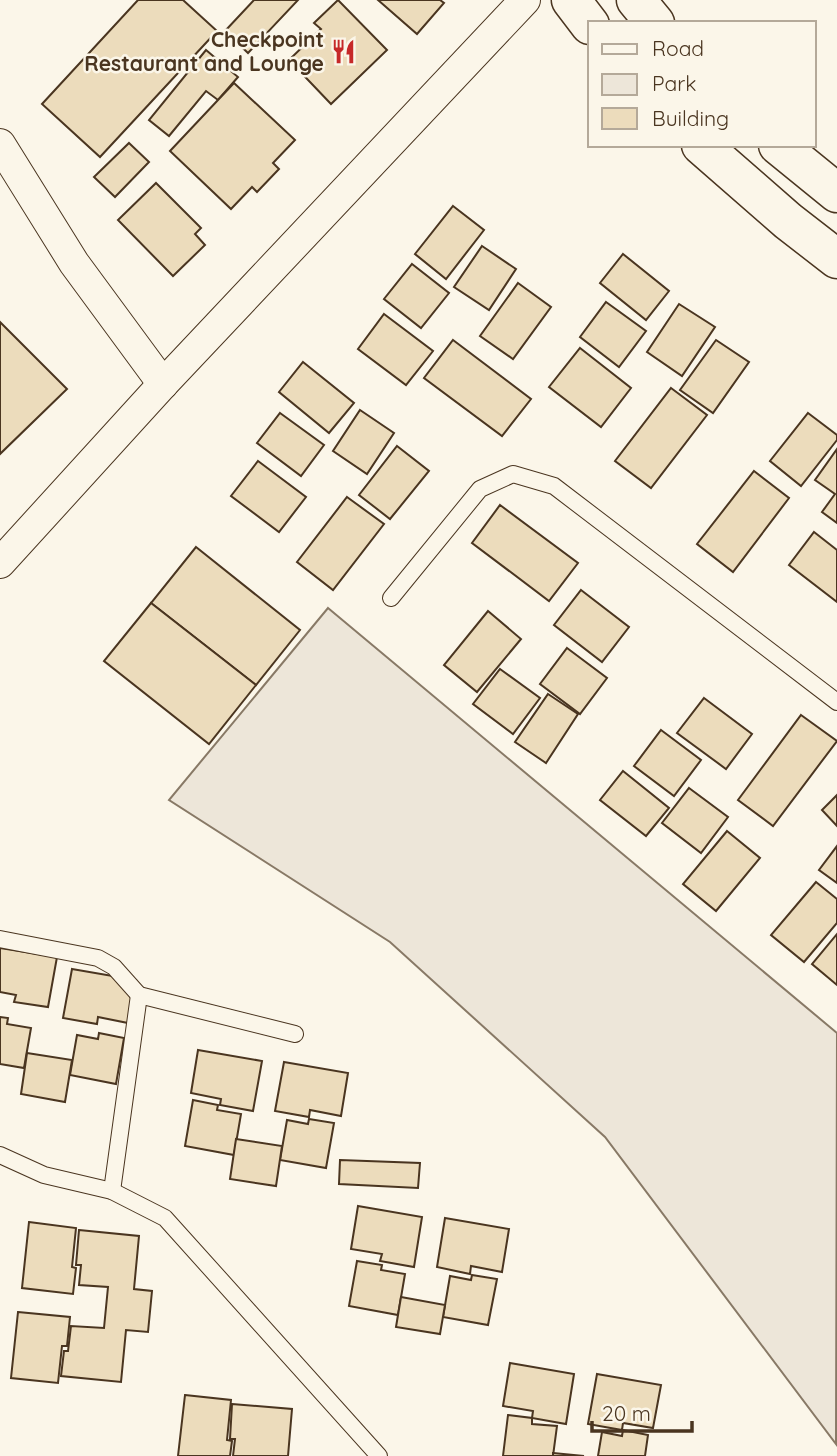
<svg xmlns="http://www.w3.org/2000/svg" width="837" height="1456" viewBox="0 0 837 1456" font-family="Quicksand,sans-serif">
  <rect width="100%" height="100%" fill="#fbf6e9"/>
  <polygon fill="#ede6d9" stroke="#887966" stroke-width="2" points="328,608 837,1033 836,1444 605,1137 390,942 169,800"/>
  <g fill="#ecdcbc" stroke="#4a3520" stroke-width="2">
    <polygon points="138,0 183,0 217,31 100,157 42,104"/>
    <polygon points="254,0 298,0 248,53 225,31"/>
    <polygon points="338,0 387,50 331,104 289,60 321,29 314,23"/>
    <polygon points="378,0 440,0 444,3 417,34"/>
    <polygon points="206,50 238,77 218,100 206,91 169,136 149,120"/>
    <polygon points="234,83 295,140 273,163 279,169 257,192 252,187 231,209 170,151"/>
    <polygon points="129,143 149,162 115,197 94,177"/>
    <polygon points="156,183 201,228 195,234 205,245 173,276 118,220"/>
    <polygon points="453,206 484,230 446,279 415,254"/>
    <polygon points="482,246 516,269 489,310 454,287"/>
    <polygon points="623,254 669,291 646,320 600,283"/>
    <polygon points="412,264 449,293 421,328 384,299"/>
    <polygon points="518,283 551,307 513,359 480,336"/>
    <polygon points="606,302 646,331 619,367 580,337"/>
    <polygon points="679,304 715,327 682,376 647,352"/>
    <polygon points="384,314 433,351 406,385 358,349"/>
    <polygon points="0,322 67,389 0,454"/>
    <polygon points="453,340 531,399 502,436 424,378"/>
    <polygon points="716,340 749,362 713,413 680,390"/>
    <polygon points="580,348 631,388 601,427 549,387"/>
    <polygon points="303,362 354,403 329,433 279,392"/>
    <polygon points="671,388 707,415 651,488 615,461"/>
    <polygon points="360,410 394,433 367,474 333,451"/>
    <polygon points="280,413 324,445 301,476 257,443"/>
    <polygon points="808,413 837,435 837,440 801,486 770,461"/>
    <polygon points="397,446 429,471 390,519 359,495"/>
    <polygon points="837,449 837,523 822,512 835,494 815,480"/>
    <polygon points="258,461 306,497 279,532 231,496"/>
    <polygon points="754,471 789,498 733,572 697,544"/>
    <polygon points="347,497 384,524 333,590 297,562"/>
    <polygon points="500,505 578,563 549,601 472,543"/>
    <polygon points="814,532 837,550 837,602 789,565"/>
    <polygon points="196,547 300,630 256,685 151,603"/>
    <polygon points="581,590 629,627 602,662 554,625"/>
    <polygon points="151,603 256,685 209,744 104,661"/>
    <polygon points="488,611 521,639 477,692 444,665"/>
    <polygon points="567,648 607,678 580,714 540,684"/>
    <polygon points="500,669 540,698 513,734 473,704"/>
    <polygon points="548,694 578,714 546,763 515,742"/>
    <polygon points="704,698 752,734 726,769 677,733"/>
    <polygon points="801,715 837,741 773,826 738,800"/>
    <polygon points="661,730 701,760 674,796 634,766"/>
    <polygon points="623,771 669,808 646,836 600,800"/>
    <polygon points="689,788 728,817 701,853 662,823"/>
    <polygon points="837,795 837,826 822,810"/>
    <polygon points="727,831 760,858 716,911 683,884"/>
    <polygon points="837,846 837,883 819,870"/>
    <polygon points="816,882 837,899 837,923 804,962 771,935"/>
    <polygon points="837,934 837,985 812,964"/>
    <polygon points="0,948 57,957 48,1007 14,1002 16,995 0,992"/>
    <polygon points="72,969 136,980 128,1023 98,1017 97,1024 63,1018"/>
    <polygon points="0,1017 8,1018 7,1024 31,1028 24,1068 0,1064"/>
    <polygon points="99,1033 124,1038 116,1084 70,1075 77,1035 98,1039"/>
    <polygon points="198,1050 262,1061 253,1111 220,1105 221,1099 191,1093"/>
    <polygon points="27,1053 72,1060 65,1102 21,1094"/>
    <polygon points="284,1062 348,1073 341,1116 310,1110 309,1117 275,1111"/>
    <polygon points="193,1100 218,1105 217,1110 241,1114 234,1155 185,1146"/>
    <polygon points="309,1119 334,1123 326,1168 280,1160 287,1120 308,1124"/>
    <polygon points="236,1139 282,1146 276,1186 230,1179"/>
    <polygon points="340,1160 420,1163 418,1188 339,1184"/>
    <polygon points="358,1206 422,1217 414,1267 380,1261 382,1254 351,1249"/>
    <polygon points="445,1218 509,1229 502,1272 471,1266 470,1274 437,1267"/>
    <polygon points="29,1222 76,1228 72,1267 76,1268 73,1294 22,1288"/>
    <polygon points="79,1230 139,1236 134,1289 152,1291 148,1332 126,1330 121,1382 61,1376 64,1351 68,1351 71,1326 104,1328 108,1287 79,1285 81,1265 76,1265"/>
    <polygon points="357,1261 382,1265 381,1270 405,1274 398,1315 349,1306"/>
    <polygon points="472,1275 497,1279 488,1325 443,1317 450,1276 471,1280"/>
    <polygon points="401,1297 445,1305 440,1334 396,1327"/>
    <polygon points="18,1312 70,1317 67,1346 62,1346 58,1383 11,1378"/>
    <polygon points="510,1363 574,1374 566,1424 532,1418 533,1411 503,1406"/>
    <polygon points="597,1374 661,1385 653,1428 623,1423 622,1430 588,1424"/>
    <polygon points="185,1395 231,1400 227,1440 232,1441 230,1456 178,1456"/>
    <polygon points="232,1404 292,1409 288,1456 233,1456 235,1439 230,1439"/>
    <polygon points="508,1415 532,1418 532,1424 557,1426 553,1456 503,1456"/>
    <polygon points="623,1430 648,1435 645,1456 598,1456 602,1432 622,1436"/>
    <polygon points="553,1453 584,1456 553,1456"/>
  </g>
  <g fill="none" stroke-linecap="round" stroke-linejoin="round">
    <defs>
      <g id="lane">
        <polyline points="391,598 480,489 513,474 554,486 837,702"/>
        <polyline points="0,939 98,958 114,967 139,995"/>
        <polyline points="0,1155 44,1175 112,1191 165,1218 379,1456"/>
        <polyline points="112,1191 139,995 295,1034"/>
      </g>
      <g id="street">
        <polyline points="0,144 74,263 163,384"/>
        <polyline points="0,563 163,384 525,0"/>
      </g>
      <g id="secondary">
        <polyline points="571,0 590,25"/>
        <polyline points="636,0 655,23"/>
        <polyline points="701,145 788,221 837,259"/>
        <polyline points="778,145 837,193"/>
      </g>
    </defs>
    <use href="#lane" stroke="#4a3520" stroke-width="18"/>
    <use href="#street" stroke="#4a3520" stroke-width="32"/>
    <use href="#secondary" stroke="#4a3520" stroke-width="41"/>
    <use href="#lane" stroke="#fbf6e9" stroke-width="16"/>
    <use href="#street" stroke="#fbf6e9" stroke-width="30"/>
    <use href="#secondary" stroke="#fbf6e9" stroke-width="38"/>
  </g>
  <defs>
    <symbol id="restaurant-bare" viewBox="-9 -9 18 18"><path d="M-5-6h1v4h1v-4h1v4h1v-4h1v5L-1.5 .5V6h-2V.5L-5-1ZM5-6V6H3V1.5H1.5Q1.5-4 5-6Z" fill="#c62828" stroke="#fbf6e9" stroke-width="2.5" paint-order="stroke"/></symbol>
  </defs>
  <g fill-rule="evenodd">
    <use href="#restaurant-bare" x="326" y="34" width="35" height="35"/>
  </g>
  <g text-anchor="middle" stroke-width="5" stroke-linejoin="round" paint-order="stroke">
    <g font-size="21" font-weight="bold" fill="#4a3520" stroke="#fbf6e9" text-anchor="end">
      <text x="324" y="47">Checkpoint<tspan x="324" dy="24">Restaurant and Lounge</tspan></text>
    </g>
  </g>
  <rect x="588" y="21" width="228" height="126" fill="#fbf6e9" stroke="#b4a999" stroke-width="2"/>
  <rect x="602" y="44" width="35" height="10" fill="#fbf6e9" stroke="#b4a999" stroke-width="2"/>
  <text x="652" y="56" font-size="21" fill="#4a3520">Road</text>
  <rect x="602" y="74" width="35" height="21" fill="#ede6d9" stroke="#b4a999" stroke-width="2"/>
  <text x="652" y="91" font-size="21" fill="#4a3520">Park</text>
  <rect x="602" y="108" width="35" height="21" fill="#ecdcbc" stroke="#b4a999" stroke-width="2"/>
  <text x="652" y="126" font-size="21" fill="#4a3520">Building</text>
  <path d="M592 1421v10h100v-10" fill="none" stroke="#4a3520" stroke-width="3.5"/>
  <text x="602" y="1421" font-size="21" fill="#4a3520" stroke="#fbf6e9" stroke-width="5" paint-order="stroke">20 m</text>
</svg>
